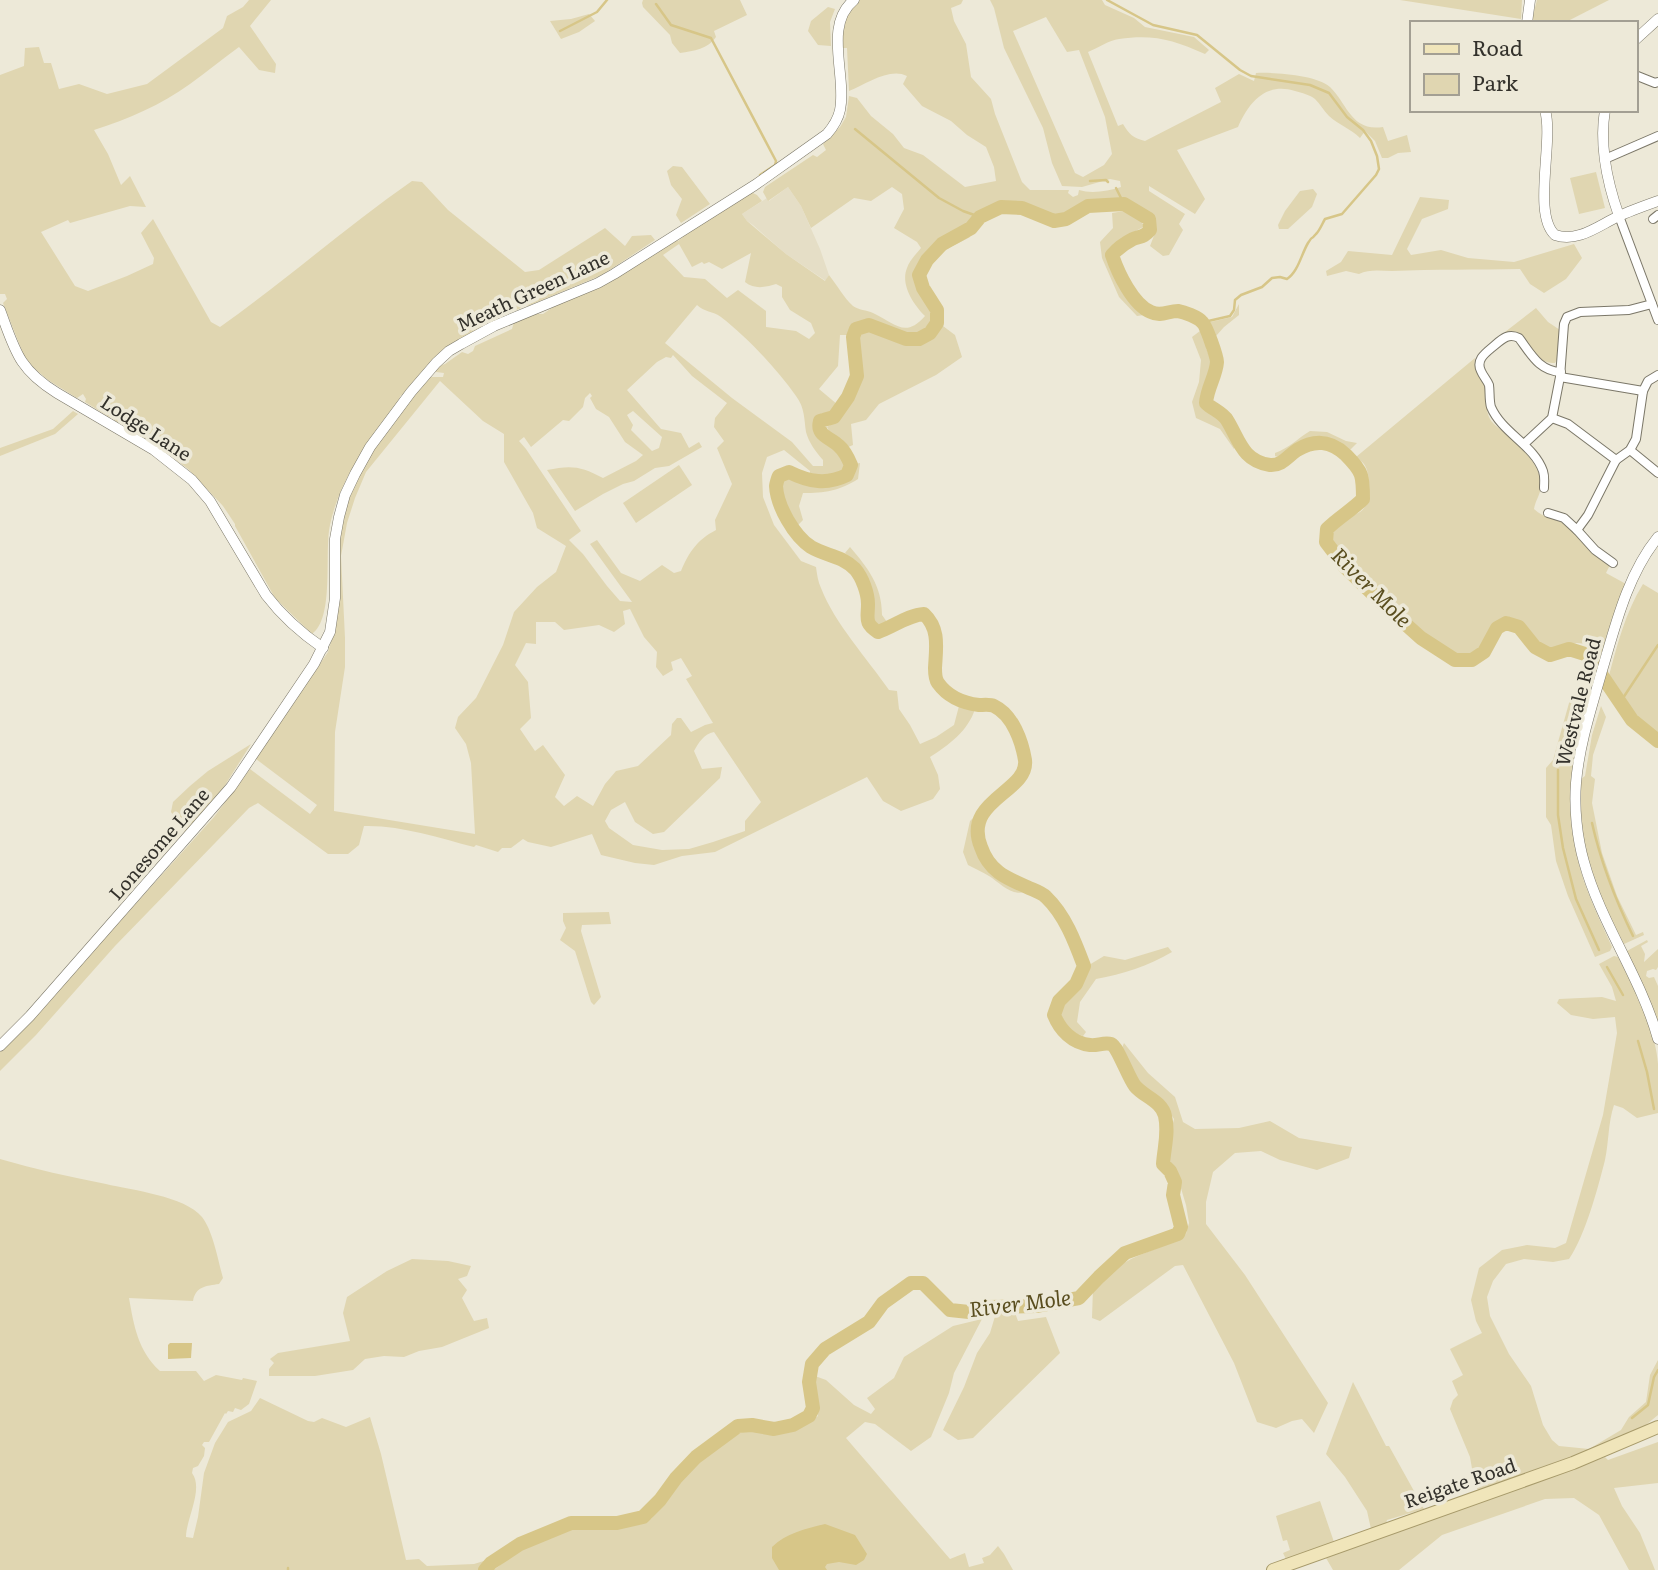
<svg xmlns="http://www.w3.org/2000/svg" width="1658" height="1570" viewBox="0 0 1658 1570" font-family="Literata,serif">
  <rect width="100%" height="100%" fill="#ede9d8"/>
  <polygon fill="#e5dec6" points="788,187 801,206 820,249 829,275 826,281 786,254 753,225 747,221 742,214 767,198 769,201"/>
  <g fill="#e0d6b1" fill-rule="evenodd">
    <path d="M249 0H271L250 26 276 64 275 73 259 70 239 47C222 59 207 72 190 84 161 105 128 119 94 130L108 154 121 185 130 176 146 207 130 206 70 223 68 220 41 232 75 286 88 291 127 276 153 264 154 258 141 233 153 219 211 322 220 327C285 281 346 227 412 181L422 182 448 210 525 272 539 270 605 228 625 246 632 236 651 235 655 240 602 275 528 306 524 301 520 304 521 308 496 319 491 311 484 314 487 322 486 324 461 339 426 366V369L405 394 401 395C396 406 387 415 380 425 358 457 338 487 330 525 324 552 335 618 312 634L275 598 235 526V524L223 506 188 469 163 450 85 402 86 399 83 394 77 398 48 380 26 361 3 303 7 299 5 294H0V75L24 66 25 48 39 47 44 63H51L59 89 79 84 107 94 147 84 223 28 227 16 243 7Z"/>
    <path d="M643 0H740L747 15 714 31 716 37C708 49 694 51 680 53L672 43 670 35 643 7 642 3Z"/>
    <path d="M860 0H963L961 4 951 8 954 21 966 44 971 77 991 99 995 114 1022 182 1030 190H1069L1068 193 1073 197 1078 195 1079 190C1092 194 1108 191 1121 187L1120 181 1110 179 1082 187 1062 186 1052 163 1043 128 1004 48 994 8 990 0H1102L1105 5 1134 18 1145 27 1194 37 1209 50 1205 54C1173 40 1154 34 1119 39 1109 40 1098 48 1088 52L1118 126 1123 124C1129 134 1133 138 1145 141L1221 102 1215 88 1239 74 1254 81 1256 73C1274 72 1317 75 1330 87 1347 103 1351 132 1383 127L1388 141 1407 135 1411 152 1398 153 1388 158H1382L1375 141 1365 131 1360 138C1351 129 1339 125 1329 116 1324 111 1320 104 1315 99 1310 95 1302 93 1295 91 1266 82 1249 102 1238 127L1177 150 1205 199 1195 214 1149 186V191L1185 214 1179 224 1183 230 1169 255 1163 256 1150 246 1155 233 1153 221 1146 214 1125 202 1107 203 1088 202 1069 215 1060 217 1048 215 1022 205 1001 204 979 214 965 229 970 237C950 248 932 253 926 277L918 282 921 293 933 309V318C921 337 909 338 889 329 884 327 878 323 873 323 867 322 861 324 856 324L847 335H840L838 366 819 389 838 405 827 416 822 413 813 422C814 440 824 438 835 447 842 453 844 460 847 468 837 480 823 481 810 474V471L784 450 767 457 762 473 763 497 774 525 801 561 816 567C817 574 818 582 821 588 835 624 867 658 889 690L897 691 899 709 910 725 920 744 936 737 954 725 959 706 975 709C968 731 949 745 930 757L938 775 940 789 933 799 901 811 883 801 867 777 715 852 682 856 654 865 635 863 601 855 592 834 551 847 528 842 523 839 511 848H502L498 852 476 845 474 847C439 838 401 825 364 826L359 845 348 854H328L258 803 249 808 115 946 36 1035 0 1071V1052L30 1021 214 817 250 769 310 814 317 805 256 759 328 652 334 632 338 535 352 486 382 435 424 380 432 377H443L444 373 436 372V367L445 364 462 352 468 354 473 351 475 346 512 329 514 322 531 314H543L559 303 675 239 678 241 683 237 682 235 751 192 757 195 762 201 742 214 747 221 786 254 825 281 829 275C837 285 844 298 853 306 858 310 867 310 873 313 895 323 905 339 925 316 914 305 900 285 907 268 909 261 916 254 921 248L917 242 894 228 904 209 902 194 892 187 871 201 854 198 811 228 801 206 788 187 768 201 763 192 765 187 813 155 817 157 826 150 823 144 840 127 846 117 849 96 857 98 871 116 893 134 904 148 923 155 965 187 996 181 994 167 986 147 967 135 951 121 922 106 903 84 907 76C890 67 866 84 849 91L847 48H843C841 26 842 13 860 0ZM1046 17 1067 52 1079 50 1105 117 1112 154 1104 165 1083 177 1075 173 1013 31ZM679 244 692 267 702 262 704 264 709 262 722 269 751 253 745 282C755 290 766 287 776 284L782 287V297L790 310 811 323 815 333 809 339 796 331 766 327V311L738 290 727 298 705 279 684 277 663 255ZM697 305C704 312 713 311 721 317 748 338 776 368 796 396 805 408 804 419 806 432 809 443 816 452 823 460V466H813L792 442 732 398 665 343ZM673 355 692 376 727 403 715 418 714 427 724 441 717 448 732 484 715 520 716 530C697 540 689 552 681 571L674 573 662 565 640 581 621 573 597 540 590 544 632 602 620 601 607 586 583 554 569 540 581 531 526 449 519 441 524 437 531 447 563 420 569 421 583 407 585 398 590 393 592 396 590 398 596 409 609 417 625 442 643 455 636 461 603 478C581 466 571 465 547 470L575 511 603 494 623 484 634 481 655 468 669 466 702 447 699 442 689 448 681 433 661 429 627 390 657 362 666 357 671 358ZM440 381 483 421 504 434V462L533 513 537 528 566 546 556 572 537 587 514 612 503 645 476 698 458 717 455 728 466 744 471 763 475 834 334 811 335 732 345 667V638L341 556 347 523 355 498 366 472ZM633 411 662 437 659 448 652 451 631 430 633 425 627 415ZM630 609 644 637 657 652 656 667 663 676 673 670 671 662 681 658 692 676 686 679 713 723 705 725 691 732 681 718H677L672 724 671 735 638 766 616 771 605 784 593 806 577 796 564 806 555 797 565 775 543 745 535 751 520 729 531 718 528 682 515 665 526 643 536 644V622H555L564 630 599 625 614 632 625 624 623 611ZM714 732 761 802 745 821V831L713 842 689 849 662 850 633 845 609 828 605 821 611 810 625 802 635 822 653 834 664 832 720 778 722 767 702 769 694 751C699 742 704 734 714 732Z"/>
    <polygon points="1400,0 1522,0 1521,19"/>
    <polygon points="1537,0 1609,0 1564,23 1531,23"/>
    <polygon points="828,7 835,9 830,22 831,46 818,45 808,31 811,21"/>
    <polygon points="589,14 595,21 579,32 561,39 550,21 571,19"/>
    <polygon points="673,166 682,167 710,204 681,223 676,215 682,199 671,185 667,171"/>
    <polygon points="1596,172 1605,208 1579,214 1570,178"/>
    <polygon points="1313,189 1317,194 1312,207 1288,229 1279,229 1278,225 1285,211 1300,191"/>
    <path d="M1420 197 1449 200 1448 209 1422 219 1407 249 1411 255 1441 250 1468 258 1514 262 1574 244 1582 258 1566 279 1544 293 1530 284 1520 269C1477 270 1434 269 1392 271 1381 271 1369 269 1359 274L1346 271 1327 276 1326 271 1341 262 1348 251 1392 255Z"/>
    <path d="M1124 211 1141 219 1143 227 1125 237 1108 251C1107 275 1130 297 1144 315L1137 316 1119 297 1102 258 1100 242 1113 228 1112 213Z"/>
    <polygon points="1239,304 1239,315 1224,327 1216,336 1222,358 1214,345 1206,348 1213,366 1201,401 1205,410 1219,418 1236,446 1234,449 1220,429 1196,418 1192,402 1199,382 1201,360 1192,337 1200,331 1202,324 1232,317"/>
    <path d="M1536 308 1548 322 1560 330 1559 356 1555 363C1531 365 1533 333 1505 332Z"/>
    <path d="M943 326 955 335 962 357 936 375 879 404 866 420 851 424 853 445 846 448 832 437 827 427 838 420 863 377 857 341 861 332C874 331 877 333 888 338 911 349 924 342 943 326Z"/>
    <path d="M1475 358C1473 375 1482 374 1485 388 1487 398 1485 410 1490 419 1494 426 1501 429 1506 434 1520 446 1543 467 1541 488 1540 494 1535 502 1534 509 1544 519 1557 518 1568 526 1576 532 1581 541 1587 548 1593 555 1602 559 1610 565L1606 573 1626 584 1607 634 1601 656 1595 645 1577 643 1560 647H1543L1521 622 1507 616C1492 623 1489 636 1480 648 1478 651 1474 653 1471 656 1455 655 1444 650 1431 641 1420 634 1413 622 1404 614 1382 595 1339 561 1330 534 1334 529 1339 521 1345 518 1352 515 1360 514 1364 508 1371 498 1371 474 1364 464 1362 461 1358 460 1356 457Z"/>
    <polygon points="73,411 78,414 55,434 0,456 0,448 53,429"/>
    <path d="M1310 431 1327 432 1346 441 1357 443 1349 451C1343 447 1336 441 1329 438 1313 432 1292 448 1281 458L1275 456V453C1289 448 1297 439 1310 431Z"/>
    <path d="M860 463 858 479C839 491 825 493 803 493L799 506 803 520 798 525 783 499 782 483 787 478C816 485 825 488 854 477L855 464Z"/>
    <polygon points="679,465 692,485 636,523 623,503"/>
    <path d="M850 547C868 568 882 586 882 615L887 622 878 627 871 617 873 596 859 566 845 553Z"/>
    <path d="M1643 584 1658 593V736L1633 712 1608 679C1617 646 1625 613 1643 584Z"/>
    <path d="M1571 696 1588 701C1571 766 1563 828 1588 892 1595 911 1604 929 1612 947L1610 951 1595 957 1568 896 1556 861 1551 825 1546 817V768L1553 760Z"/>
    <path d="M1601 706 1606 717 1593 755 1591 776 1595 779 1592 803 1602 853 1617 896 1636 935 1643 932 1644 935 1624 944 1621 943C1608 917 1596 889 1588 861 1580 835 1581 806 1581 779L1585 776 1592 735Z"/>
    <polygon points="251,744 222,790 185,832 171,812 173,802 190,786 208,771"/>
    <path d="M975 816C972 860 987 875 1025 892 1011 896 1000 883 989 876 983 872 975 869 968 865L963 852 970 821Z"/>
    <polygon points="609,912 611,924 582,925 581,931 601,997 594,1005 591,1002 575,951 560,940 566,928 563,921 563,913"/>
    <polygon points="1647,940 1648,942 1641,946 1645,954 1644,962 1658,949 1658,967 1656,970 1653,969 1647,971 1646,976 1649,978 1654,977 1658,986 1658,1025 1642,983 1627,955 1627,951"/>
    <path d="M1168 947 1172 952C1148 966 1123 974 1096 979L1080 1002 1077 1022 1086 1032 1083 1036 1069 1031 1060 1013 1066 998 1082 983 1089 965 1104 956 1125 960Z"/>
    <path d="M1614 956 1618 957C1633 986 1656 1031 1658 1064 1658 1080 1658 1097 1658 1113L1637 1118 1623 1108 1614 1105C1608 1123 1609 1141 1605 1160 1598 1188 1585 1236 1569 1259L1553 1262 1524 1259 1506 1264 1493 1281 1487 1297 1490 1316 1509 1354 1531 1386 1543 1425 1552 1440 1559 1446 1589 1449 1621 1430 1629 1417 1646 1402 1650 1375 1658 1360V1415L1647 1424 1621 1439 1478 1490 1475 1486 1470 1457 1450 1409 1453 1400 1458 1395 1452 1381 1463 1375 1450 1349 1482 1333 1476 1321 1471 1300 1479 1268 1502 1250 1527 1245 1555 1248 1566 1243 1603 1115 1617 1033 1615 1017 1593 1019 1571 1015 1557 1003 1559 999 1602 997 1616 1001 1612 987 1599 964Z"/>
    <path d="M1124 1043 1148 1073 1175 1097 1183 1122 1195 1129 1239 1128 1270 1121 1299 1138 1352 1147 1349 1158 1317 1170 1280 1160 1261 1151 1235 1153 1213 1172 1206 1202V1224L1245 1275 1328 1403 1314 1433 1302 1419 1292 1421 1276 1428 1257 1422 1234 1363 1183 1265 1175 1266 1100 1321 1092 1318 1093 1288C1103 1280 1113 1269 1124 1263 1144 1251 1167 1247 1186 1234L1189 1223 1186 1205 1177 1175 1170 1165 1168 1144 1174 1119 1165 1105 1136 1084 1121 1050Z"/>
    <path d="M0 1159C35 1169 70 1177 106 1184 131 1190 185 1196 202 1217 213 1231 218 1260 223 1278L219 1284C206 1286 196 1286 193 1301L129 1298C134 1326 138 1351 160 1371H196L204 1381 216 1375 242 1380 243 1378 257 1381 249 1404 241 1410 235 1408 233 1412 228 1411 226 1414 225 1413 209 1442H204L202 1445 205 1448 204 1456 198 1466 193 1468 192 1473C204 1489 186 1519 186 1537L193 1538 198 1517 204 1473 215 1443 228 1422 251 1411 260 1398 308 1421 314 1422 322 1418 346 1427 370 1417 381 1454 406 1560 419 1559 427 1566 474 1564 487 1560 479 1570H0Z"/>
    <polygon points="412,1259 448,1261 471,1266 467,1276 458,1279 467,1290 462,1298 474,1321 487,1318 489,1328 442,1347 419,1351 404,1357 384,1356 365,1359 353,1370 315,1376 269,1376 269,1369 274,1363 270,1359 278,1353 350,1341 343,1313 347,1297 387,1271"/>
    <polygon points="1014,1310 1018,1321 1046,1317 1060,1353 973,1438 958,1440 943,1430 964,1387 977,1353 990,1333 996,1313"/>
    <path d="M982 1319 954 1373 949 1393 931 1437 911 1451 875 1424 865 1422 846 1438 950 1559 965 1553 969 1567 984 1563 982 1558 990 1555 998 1546 1004 1554 1013 1570H494L519 1550 527 1545 552 1538 566 1529 595 1526H613L651 1519C660 1508 668 1495 677 1484 693 1467 723 1438 746 1431 756 1429 764 1434 773 1433 789 1433 806 1426 818 1416L813 1390 815 1376 826 1380 854 1405 871 1414 875 1409 867 1398 894 1378 904 1357 953 1326Z"/>
    <polygon points="1353,1382 1386,1446 1389,1446 1424,1509 1387,1520 1386,1524 1371,1529 1367,1511 1345,1477 1326,1454"/>
    <polygon points="1658,1442 1658,1483 1614,1488 1622,1506 1640,1533 1655,1570 1629,1570 1599,1515 1574,1498 1545,1499 1442,1535 1399,1570 1333,1570 1326,1558 1605,1457 1608,1460"/>
    <polygon points="1320,1501 1334,1542 1286,1559 1283,1553 1290,1550 1287,1540 1283,1541 1276,1516"/>
  </g>
  <g fill="#d7c688">
    <polygon points="170,1343 192,1343 191,1358 168,1359 168,1345"/>
    <path d="M825 1524 855 1535 867 1554 864 1560 856 1565 839 1562 827 1564 825 1567 827 1570H779L772 1558V1547C786 1533 805 1529 825 1524Z"/>
  </g>
  <g fill="none" stroke-linecap="round" stroke-linejoin="round">
    <g stroke="#d7c688" stroke-width="2.5">
      <path d="M1107 0 1153 25 1197 35 1240 70 1251 76 1310 85 1329 93 1347 117 1363 130 1371 141 1377 156 1379 169 1376 175 1342 214 1325 219C1322 224 1320 230 1316 234 1309 242 1314 234 1308 243 1301 255 1298 272 1287 279L1280 277 1272 278 1262 287 1241 295 1235 300 1234 310 1230 316 1204 322"/>
      <polyline points="656,4 671,25 711,38 776,161 775,165 760,175"/>
      <polyline points="560,31 597,12 607,0"/>
      <polyline points="855,129 939,198 963,211 980,217"/>
      <polyline points="1090,181 1106,180 1108,182"/>
      <polyline points="1116,188 1124,204"/>
      <polyline points="1619,701 1623,698 1658,645"/>
      <polyline points="1558,770 1558,815 1563,848 1576,899 1599,950"/>
      <path d="M1592 823C1601 863 1615 899 1633 936"/>
      <polyline points="1607,967 1623,995"/>
      <polyline points="1638,1041 1647,1072 1654,1109"/>
      <polyline points="1632,1418 1648,1405 1654,1377 1658,1370"/>
      <polyline points="288,1570 288,1568"/>
    </g>
    <path stroke="#d7c688" stroke-width="14" d="M485 1570 491 1563 520 1544 571 1523H617L643 1517 660 1500 676 1478 696 1457 738 1426 752 1425 774 1429 793 1425 809 1416 813 1408 809 1382 812 1364 825 1349 869 1322 883 1303 911 1283H923L950 1310 969 1312 989 1307 1036 1306 1079 1298 1099 1277 1125 1253 1178 1234 1181 1227 1173 1195 1175 1182 1170 1171 1163 1164C1164 1148 1169 1133 1165 1116 1162 1101 1144 1097 1135 1086 1128 1077 1118 1047 1111 1044 1104 1042 1097 1046 1090 1045 1072 1043 1060 1030 1054 1015L1059 1001 1076 984 1084 966C1075 942 1065 915 1046 897 1041 892 1033 890 1027 887 1006 878 989 871 981 847 962 800 1029 792 1025 760 1022 742 1013 715 994 706 990 704 983 705 979 705 962 703 948 697 938 683 935 679 935 673 935 668 936 648 940 629 924 614 908 615 893 627 878 632 864 623 868 619 868 604 868 593 862 577 855 569 841 555 826 556 811 547 794 536 777 506 776 486 776 485 778 477 779 476L789 472C809 482 827 485 847 475L851 465C848 458 845 451 839 446 830 437 816 436 820 421L834 417 848 397 857 376 853 337 856 329 869 325 906 339H919L930 333 937 323V310L923 288 919 275 927 260 942 244 971 228 980 217 1001 207 1022 208 1054 221 1066 219 1088 206 1124 204 1149 219 1150 230C1144 237 1141 236 1133 239 1125 243 1118 248 1112 255 1118 273 1133 305 1151 312 1161 317 1168 311 1178 311 1184 312 1198 317 1202 322 1206 325 1217 357 1217 362 1216 376 1207 388 1206 403 1212 409 1223 413 1227 420 1239 439 1242 461 1270 465 1282 466 1288 456 1297 450 1315 439 1331 441 1346 455 1363 472 1363 476 1363 499 1352 510 1338 518 1327 529L1326 542 1345 567 1383 604 1421 638 1455 660H1472L1484 652 1497 628 1506 623 1519 627 1535 647 1550 655 1569 649 1588 655 1632 720 1658 741"/>
    <defs>
      <g id="minor">
        <polyline points="1635,75 1655,83 1658,82"/>
        <polyline points="1605,159 1658,136"/>
        <polyline points="1619,216 1658,320"/>
        <polyline points="1653,219 1658,215"/>
        <polyline points="1560,377 1643,391"/>
        <polyline points="1552,418 1568,424 1616,460"/>
        <polyline points="1524,444 1552,418 1560,377 1564,324 1567,317 1580,312 1629,310 1652,304"/>
        <polyline points="1630,450 1658,473"/>
        <polyline points="1616,460 1630,450 1636,439 1643,391 1648,381 1658,375"/>
        <path d="M1544 488C1544 482 1545 477 1543 471 1534 445 1502 433 1491 407 1489 400 1490 392 1489 385 1487 380 1483 376 1481 371 1475 359 1487 352 1495 345 1503 338 1509 333 1519 338 1531 354 1539 371 1561 372"/>
        <polyline points="1548,513 1564,518 1577,530 1588,515 1616,460"/>
        <polyline points="1577,530 1595,550 1613,563"/>
      </g>
      <g id="tertiary">
        <polyline points="1527,23 1530,0"/>
        <polyline points="1635,40 1658,19"/>
        <path d="M1545 110C1554 141 1532 214 1555 235 1577 243 1598 226 1617 217 1630 211 1644 206 1658 201"/>
        <path d="M1605 110C1599 146 1607 182 1619 216"/>
        <path d="M0 310C15 350 18 369 57 393L154 450 192 480 210 501 266 595C282 616 301 633 323 648"/>
        <path d="M1658 537C1627 575 1615 627 1601 674 1591 709 1579 746 1576 783 1574 808 1577 838 1584 862 1601 924 1641 977 1658 1039"/>
        <path d="M0 1046 30 1016 231 787 314 664 330 632 335 598V539L339 517 345 495 355 474 370 447 411 392 436 363 449 351 461 344 494 326 598 283 614 274 755 185 827 134C833 127 838 120 840 110 847 76 823 25 854 0"/>
      </g>
      <polyline id="primary" points="1273,1570 1573,1463 1658,1427"/>
    </defs>
    <use href="#minor" stroke="#7b7768" stroke-width="10"/>
    <use href="#tertiary" stroke="#7b7768" stroke-width="11"/>
    <use href="#primary" stroke="#a79a6a" stroke-width="14"/>
    <use href="#minor" stroke="#fff" stroke-width="8"/>
    <use href="#tertiary" stroke="#fff" stroke-width="10"/>
    <use href="#primary" stroke="#f0e5ba" stroke-width="12"/>
  </g>
  <g text-anchor="middle" stroke-width="7" stroke-linejoin="round" paint-order="stroke">
    <g font-size="19" fill="#33312b" stroke="#ede9d8">
      <text transform="translate(533 291) rotate(-25)" y="7">Meath Green Lane</text>
      <text transform="translate(146 428) rotate(33)" y="7">Lodge Lane</text>
      <text transform="translate(1578 702) rotate(-76)" y="7">Westvale Road</text>
      <text transform="translate(159 844) rotate(-49)" y="7">Lonesome Lane</text>
      <text transform="translate(1460 1483) rotate(-19)" y="7">Reigate Road</text>
    </g>
    <g font-size="21" font-style="italic" fill="#5a4e1f" stroke="#ede9d8">
      <text transform="translate(1371 588) rotate(45)" y="7">River Mole</text>
      <text transform="translate(1020 1304) rotate(-7)" y="7">River Mole</text>
    </g>
  </g>
  <rect x="1410" y="21" width="228" height="91" fill="#ede9d8" stroke="#a39f93" stroke-width="2"/>
  <rect x="1424" y="44" width="35" height="10" fill="#f0e5ba" stroke="#a39f93" stroke-width="2"/>
  <text x="1472" y="56" font-size="21" fill="#33312b">Road</text>
  <rect x="1424" y="74" width="35" height="21" fill="#e0d6b1" stroke="#a39f93" stroke-width="2"/>
  <text x="1472" y="91" font-size="21" fill="#33312b">Park</text>
</svg>
